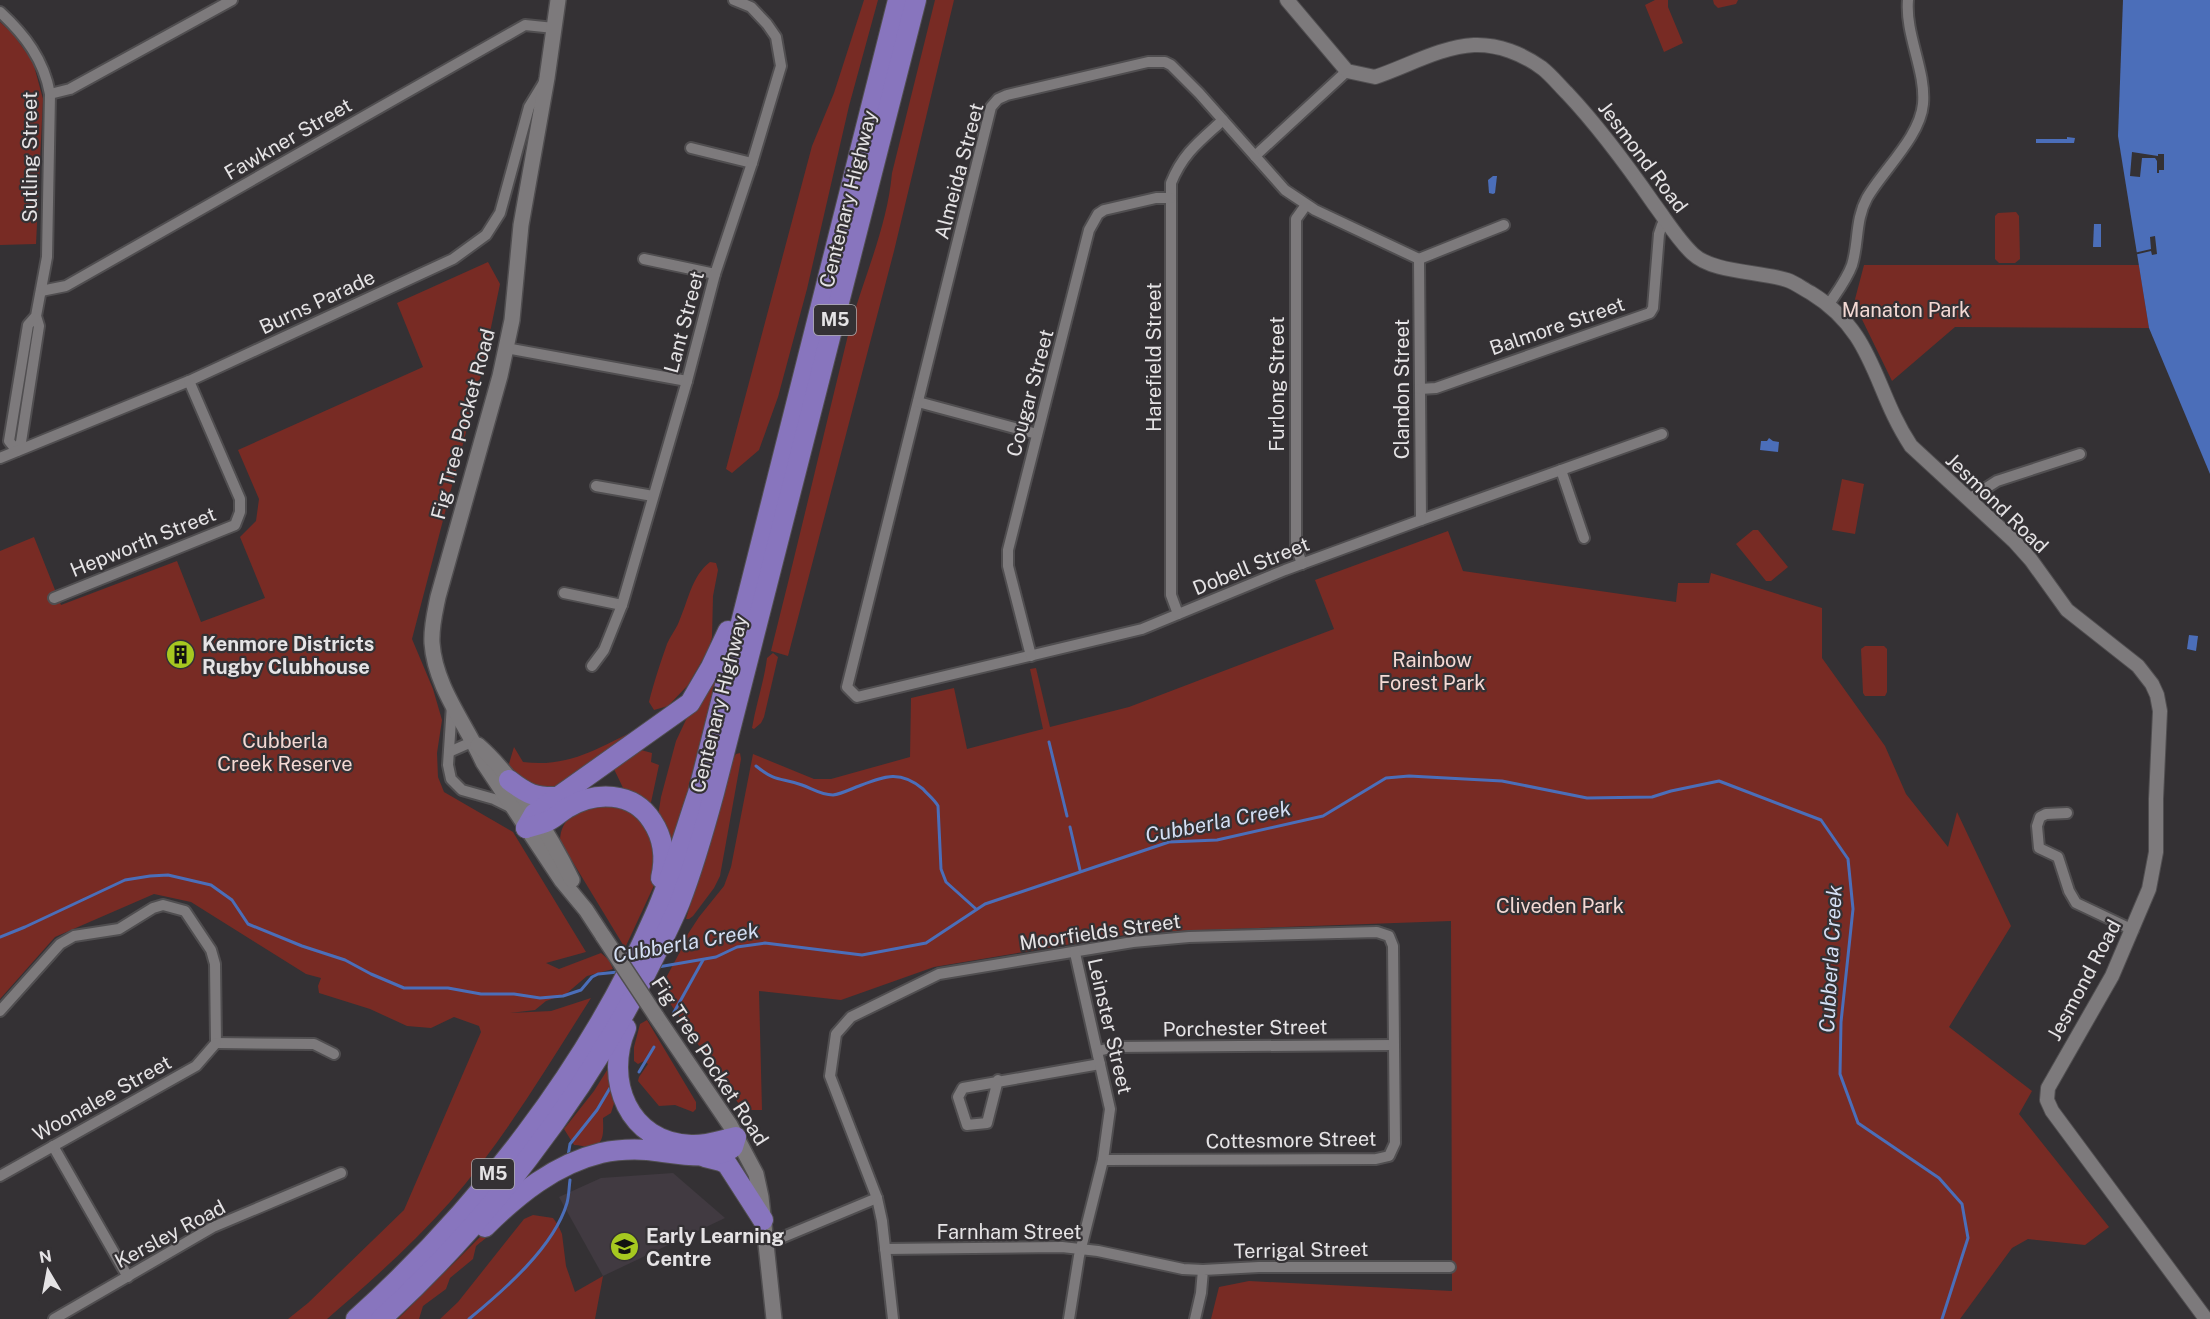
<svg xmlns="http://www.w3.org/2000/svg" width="2210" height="1319" viewBox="0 0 2210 1319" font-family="'Public Sans',sans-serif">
  <rect width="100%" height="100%" fill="#343134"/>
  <polygon fill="#413a41" points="673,1173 725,1218 603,1276 559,1197 601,1178"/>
  <g fill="#782b24">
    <polygon points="864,0 878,0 849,106 807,289 778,397 759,450 732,473 726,469 812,146 834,93"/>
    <path d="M935 0H954L894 251 788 656 771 651C798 544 823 437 849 331 863 278 887 229 892 173Z"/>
    <polygon points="1655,0 1668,0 1668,7 1683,43 1664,52 1645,5"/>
    <polygon points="1713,0 1738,0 1736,4 1718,8 1714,4"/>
    <polygon points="0,22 13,34 33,62 43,99 36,244 0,245"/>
    <polygon points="2016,212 2019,216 2020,259 2015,263 1999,263 1995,259 1995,216 1998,213"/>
    <path d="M488 262 500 284 482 371 412 639 433 689 442 720 437 753 438 777 444 792 513 832 586 952 546 963 559 969 601 953 609 960 613 969 587 976 566 994 546 1001 535 1010 510 1013 551 1011 591 998C547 1067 504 1140 450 1202 412 1245 370 1282 327 1319H288L308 1303 404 1210 481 1032 479 1026 454 1017 431 1028 407 1026 370 1009 319 993 318 986 321 978 306 974 191 902 154 894 55 937 0 999V551L34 537 61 605 177 561 201 622 265 598 240 537 256 521 259 499 238 450 423 367 397 303Z"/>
    <polygon points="1864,265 2139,265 2149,328 1955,327 1892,381 1854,303"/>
    <polygon points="1842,479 1864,484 1855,534 1832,530"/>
    <polygon points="1753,530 1758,530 1788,567 1771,581 1766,581 1736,544"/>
    <polygon points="1448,531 1463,571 1676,602 1678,583 1709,583 1711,573 1822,608 1822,658 1885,746 1906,794 1948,847 1957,812 2011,926 1949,1027 2032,1091 2019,1114 2109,1227 2085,1245 2028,1239 2012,1248 1960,1319 1211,1319 1219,1287 1249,1281 1452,1291 1451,921 1143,932 934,967 841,1000 759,991 762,1110 743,1110 663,993 667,976 682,948 684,940 699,917 724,886 731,867 753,754 814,779 831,779 910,757 911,698 954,688 967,749 1043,729 1030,669 1036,668 1050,727 1129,707 1334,629 1315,580"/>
    <path d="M710 562 716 563 718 570 713 596 712 637 709 648 688 685 668 706 654 710 649 702C653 685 661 661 667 644 671 635 677 628 680 619 689 598 692 576 710 562Z"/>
    <polygon points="1865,646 1884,646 1887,649 1887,692 1885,696 1865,696 1863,693 1861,649"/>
    <path d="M773 653 778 657 764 717 761 723 754 729 752 728C756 704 764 682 767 658Z"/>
    <polygon points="720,671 691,794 671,854 658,816 661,797 676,741 692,707"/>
    <path d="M638 729 562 788 530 792 508 767 514 747 523 762C569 768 598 748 638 729Z"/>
    <polygon points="641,750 652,753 651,762 659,765 650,807 625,792 614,769"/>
    <polygon points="740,753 741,759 720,876 714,888 693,916 689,919 686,919 733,759 736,754"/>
    <path d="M601 805 614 806 636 812 654 834 657 879 625 948 560 841C560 817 580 809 601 805Z"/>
    <polygon points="647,1020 696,1102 696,1109 693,1112 675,1105 659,1106 638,1081 639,1077 648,1064 644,1061 638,1064 634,1061 634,1047 640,1024"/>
    <path d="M609 1067 615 1100 611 1113 603 1118C603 1128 606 1146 590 1147 584 1147 580 1145 574 1145L564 1129 594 1091Z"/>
    <polygon points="533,1215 553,1218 558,1225 562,1234 566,1266 575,1292 603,1276 595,1319 440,1319 458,1302 524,1219"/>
    <path d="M498 1219C494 1234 487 1237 476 1246L473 1259 450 1278 446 1289 423 1306 419 1319H398Z"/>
  </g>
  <g fill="#4b6eb9">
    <polygon points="2123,0 2210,0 2210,474 2149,328 2118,136"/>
    <polygon points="2067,137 2075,138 2074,143 2036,143 2036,139 2067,139"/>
    <polygon points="1493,176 1497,176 1495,193 1493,194 1489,193 1488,180"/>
    <polygon points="2094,224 2101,224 2101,247 2093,247"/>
    <polygon points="1769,438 1773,441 1779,442 1778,452 1760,450 1761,441 1767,441"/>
    <polygon points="2189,635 2198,636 2196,651 2187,649"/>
  </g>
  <g fill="#343134">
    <polygon points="2132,152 2158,156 2158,154 2164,154 2164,170 2159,170 2159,173 2157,173 2157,161 2155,158 2142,158 2140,177 2130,176"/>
    <polygon points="2155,236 2157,254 2152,255 2151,251 2134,255 2134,253 2151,249 2150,237"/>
  </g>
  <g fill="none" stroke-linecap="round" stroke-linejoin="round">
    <g stroke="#4b6eb9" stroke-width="3">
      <polyline points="1049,742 1067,816"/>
      <path d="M756 766C777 783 781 777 802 785 813 789 821 795 833 795 841 794 851 789 859 786 885 776 900 770 923 789 928 795 934 799 938 806L941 869 946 882 976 909"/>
      <polyline points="1070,827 1080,870"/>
      <polyline points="0,937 25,927 125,880 150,876 168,875 211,885 232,900 248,924 302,946 345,960 371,974 404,988 448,988 481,994 514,994 540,998 563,996 581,990 592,977 598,974 618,972"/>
      <polyline points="658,967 716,957 737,947 765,943 862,955 926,943 985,904 1169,842 1217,840 1323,816 1386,778 1409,776 1502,781 1587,798 1652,797 1671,791 1719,781 1821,820 1848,859 1853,909 1841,1022 1840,1074 1858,1123 1939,1178 1962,1204 1968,1238 1942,1319"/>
      <polyline points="673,1014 703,960"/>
      <polyline points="639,1072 654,1047"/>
      <polyline points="568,1156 570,1144 597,1110 610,1088"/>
      <path d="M469 1319C504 1290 554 1247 567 1203 569 1196 569 1187 570 1180"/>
    </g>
    <defs>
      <g id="minor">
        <path d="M0 12C25 35 44 60 50 94L47 257 36 316 39 326 21 442 17 451 9 441 28 325 36 316"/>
        <polyline points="50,94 70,89 232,0"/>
        <polyline points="691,148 752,163"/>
        <polyline points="1255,156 1347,71"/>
        <polyline points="1504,225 1419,259 1315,210 1285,190 1199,93 1171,65 1165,62 1148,62 1007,95 998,99 991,107 847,687 857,697 1142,629 1285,570 1421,520 1662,434"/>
        <polyline points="644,259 715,274"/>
        <polyline points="1419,259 1421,520"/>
        <polyline points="41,291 66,286 525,25 554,28"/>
        <path d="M1829 304C1837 292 1847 279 1852 265 1859 242 1855 220 1867 198 1883 170 1920 137 1923 104 1926 70 1905 35 1908 0"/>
        <polyline points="506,348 687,381"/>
        <polyline points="1420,389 1436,388 1650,313 1653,308 1659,234 1662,225 1666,221"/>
        <polyline points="918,402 1037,434"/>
        <polyline points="0,458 189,381 453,259 486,235 500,213 529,107 543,84"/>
        <polyline points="1561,470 1584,538"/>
        <polyline points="596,486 653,496"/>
        <polyline points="1969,499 1997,481 2080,454"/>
        <polyline points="1302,564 1296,546 1296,219 1306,205"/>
        <polyline points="564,593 622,605"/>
        <polyline points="54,598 235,525 240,512 240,499 189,381"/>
        <path d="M1178 614 1171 595V183C1183 153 1200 141 1223 120"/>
        <polyline points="1031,656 1008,566 1008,550 1089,230 1098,214 1104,210 1156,198 1171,198"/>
        <polyline points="592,666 604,650 622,605 687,381 715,274 752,163 781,66 776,37 767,24 751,7 734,0"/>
        <polyline points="452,705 448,765 451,779 462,790 494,799 514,809"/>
        <polyline points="449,752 474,741"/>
        <polyline points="2067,813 2046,814 2040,817 2037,826 2039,848 2058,857 2069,891 2076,903 2133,930"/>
        <polyline points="0,1011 60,944 74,936 119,929 153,908 163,905 185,911 211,950 215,964 216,1043"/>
        <polyline points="216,1043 314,1044 334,1054"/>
        <polyline points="1098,1051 1115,1047 1393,1045"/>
        <polyline points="998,1080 987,1123 967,1125 958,1097 963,1088 1100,1064"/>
        <polyline points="53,1146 128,1277"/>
        <polyline points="0,1176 196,1066 216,1043"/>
        <polyline points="766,1241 781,1238 877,1198"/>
        <polyline points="885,1249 1062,1247 1098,1251 1183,1269 1203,1270"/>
        <polyline points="54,1319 213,1227 341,1173"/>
        <polyline points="893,1319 882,1221 877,1198 830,1076 836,1034 851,1017 939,974 1133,942 1189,937 1377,932 1389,936 1393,946 1395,1143 1389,1156 1376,1159 1103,1160"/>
        <polyline points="1069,1319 1079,1256 1103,1160 1110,1109 1075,953"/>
        <polyline points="1195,1319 1201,1293 1203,1270 1259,1267 1450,1267"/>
      </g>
      <path id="tertiary" d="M1287 0 1347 71 1375 77C1408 66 1440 47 1474 45 1498 44 1523 54 1542 68 1551 75 1559 85 1567 93 1600 128 1627 165 1654 204 1666 220 1678 240 1693 254 1713 273 1760 271 1787 280 1796 283 1803 289 1811 293 1876 333 1873 389 1911 446L2014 541 2031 560 2067 610 2138 666 2152 684 2157 695 2160 711 2156 799V852L2149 889 2112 976 2048 1088 2047 1100 2052 1111 2206 1319"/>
      <g id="secondary">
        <path d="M558 0 547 78 521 225 512 320 500 376 438 597C435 612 431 627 432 643 435 687 466 724 483 762L562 881 586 910 603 936"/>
        <path d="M478 745C514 776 551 837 572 880"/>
        <polyline points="656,1016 730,1125 756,1174 761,1197 774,1319"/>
      </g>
      <g id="motorway">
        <path d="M509 780C527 794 535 798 558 797"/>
        <polyline points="526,828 534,814 690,703 711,667 728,631"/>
        <path d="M526 828C533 826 541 824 548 821 555 818 560 812 567 808 595 791 633 791 652 821 664 839 666 857 661 878"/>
        <polyline points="705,1157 721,1161 727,1164 763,1220"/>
        <path d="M485 1227C517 1195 555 1164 601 1153 615 1150 632 1149 647 1150 670 1152 714 1163 733 1147L736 1137C722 1140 706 1146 691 1145 628 1143 604 1080 626 1028"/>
        <path d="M356 1319C478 1209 588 1068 654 917 672 877 684 834 698 793L898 0"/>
        <path d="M381 1319C485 1225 581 1100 645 975 657 951 670 927 680 902 694 866 704 830 714 793L916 0"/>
      </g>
    </defs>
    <use href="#minor" stroke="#504e50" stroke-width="14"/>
    <use href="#tertiary" stroke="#504e50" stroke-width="16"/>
    <use href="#secondary" stroke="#504e50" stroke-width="18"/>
    <use href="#motorway" stroke="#504e50" stroke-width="22"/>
    <use href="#minor" stroke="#7d7a7c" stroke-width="10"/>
    <use href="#tertiary" stroke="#7d7a7c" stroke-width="14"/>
    <use href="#secondary" stroke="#7d7a7c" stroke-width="15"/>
    <use href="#motorway" stroke="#8875be" stroke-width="20"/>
    <defs>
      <polyline id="secondary-bridge" points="603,936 656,1016"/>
    </defs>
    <use href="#secondary-bridge" stroke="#504e50" stroke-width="18" stroke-linecap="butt"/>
    <use href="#secondary-bridge" stroke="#7d7a7c" stroke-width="15"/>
  </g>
  <defs>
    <symbol id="building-disc" viewBox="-11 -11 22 22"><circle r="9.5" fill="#a6c820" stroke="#343134"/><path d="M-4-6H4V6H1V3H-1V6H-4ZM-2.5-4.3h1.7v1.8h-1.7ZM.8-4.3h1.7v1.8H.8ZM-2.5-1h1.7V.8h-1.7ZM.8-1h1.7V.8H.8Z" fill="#111"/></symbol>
    <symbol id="school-disc" viewBox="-11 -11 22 22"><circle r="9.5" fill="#a6c820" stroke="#343134"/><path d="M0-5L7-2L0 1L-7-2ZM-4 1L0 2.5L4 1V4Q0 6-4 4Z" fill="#111"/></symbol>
  </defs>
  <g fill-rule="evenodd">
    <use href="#building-disc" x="164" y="638" width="33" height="33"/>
    <use href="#school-disc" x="608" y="1230" width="33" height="33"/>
  </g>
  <g text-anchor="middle" stroke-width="4.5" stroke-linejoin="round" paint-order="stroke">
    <g fill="#343134" stroke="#b0aeb0" stroke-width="1.5">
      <rect x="814" y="305" width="42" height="30" rx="4.5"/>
      <rect x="472" y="1159" width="42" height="30" rx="4.5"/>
    </g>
    <g font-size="18" font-weight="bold" fill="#e5e3e5">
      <text x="835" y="326">M5</text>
      <text x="493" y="1180">M5</text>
    </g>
    <g font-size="20" fill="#e5e3e5" stroke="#343134">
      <text transform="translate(288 139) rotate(-30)" y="7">Fawkner Street</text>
      <text transform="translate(30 157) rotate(-90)" y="7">Sutling Street</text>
      <text transform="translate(1643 157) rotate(53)" y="7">Jesmond Road</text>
      <text transform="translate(959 171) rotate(-75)" y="7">Almeida Street</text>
      <text transform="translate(848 199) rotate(-76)" y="7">Centenary Highway</text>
      <text transform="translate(317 302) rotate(-25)" y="7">Burns Parade</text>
      <text transform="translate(684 322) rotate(-75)" y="7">Lant Street</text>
      <text transform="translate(1557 326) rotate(-19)" y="7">Balmore Street</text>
      <text transform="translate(1154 357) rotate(-90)" y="7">Harefield Street</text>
      <text transform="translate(1277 384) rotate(-90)" y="7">Furlong Street</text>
      <text transform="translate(1402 389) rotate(-90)" y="7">Clandon Street</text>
      <text transform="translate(1030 393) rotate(-75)" y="7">Cougar Street</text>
      <text transform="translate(463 424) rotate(-75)" y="7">Fig Tree Pocket Road</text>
      <text transform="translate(1997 503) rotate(44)" y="7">Jesmond Road</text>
      <text transform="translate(143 542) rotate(-22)" y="7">Hepworth Street</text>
      <text transform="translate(1251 566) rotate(-22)" y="7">Dobell Street</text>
      <text transform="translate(719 704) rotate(-76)" y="7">Centenary Highway</text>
      <text transform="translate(1100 932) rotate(-8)" y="7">Moorfields Street</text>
      <text transform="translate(2084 980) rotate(-62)" y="7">Jesmond Road</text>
      <text transform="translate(1110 1026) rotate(77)" y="7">Leinster Street</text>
      <text transform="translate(1245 1028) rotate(-1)" y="7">Porchester Street</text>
      <text transform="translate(710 1061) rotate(57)" y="7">Fig Tree Pocket Road</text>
      <text transform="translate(102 1098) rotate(-29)" y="7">Woonalee Street</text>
      <text transform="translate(1291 1140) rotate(-1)" y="7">Cottesmore Street</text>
      <text x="1009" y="1239">Farnham Street</text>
      <text transform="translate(170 1234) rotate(-28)" y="7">Kersley Road</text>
      <text transform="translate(1301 1250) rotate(-1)" y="7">Terrigal Street</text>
    </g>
    <g font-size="20" fill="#f4d9d4" stroke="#343134">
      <text x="1906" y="317">Manaton Park</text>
      <text x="1432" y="667">Rainbow<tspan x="1432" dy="23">Forest Park</tspan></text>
      <text x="285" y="748">Cubberla<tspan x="285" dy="23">Creek Reserve</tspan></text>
      <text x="1560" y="913">Cliveden Park</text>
    </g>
    <g font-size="20" font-weight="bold" fill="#e5e3e5" stroke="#343134" text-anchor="start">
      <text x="202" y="651">Kenmore Districts<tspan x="202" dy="23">Rugby Clubhouse</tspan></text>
      <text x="646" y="1243">Early Learning<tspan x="646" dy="23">Centre</tspan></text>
    </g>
    <g font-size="21" font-style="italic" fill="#d4dff4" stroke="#343134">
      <text transform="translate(1218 822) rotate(-11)" y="7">Cubberla Creek</text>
      <text transform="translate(686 943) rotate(-10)" y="7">Cubberla Creek</text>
      <text transform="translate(1831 959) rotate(-87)" y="7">Cubberla Creek</text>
    </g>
  </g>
  <g transform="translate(48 1271) rotate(350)" stroke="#343134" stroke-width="4.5" paint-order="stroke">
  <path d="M0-4.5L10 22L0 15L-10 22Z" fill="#e5e3e5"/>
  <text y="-9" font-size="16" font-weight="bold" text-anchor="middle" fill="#e5e3e5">N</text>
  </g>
</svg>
